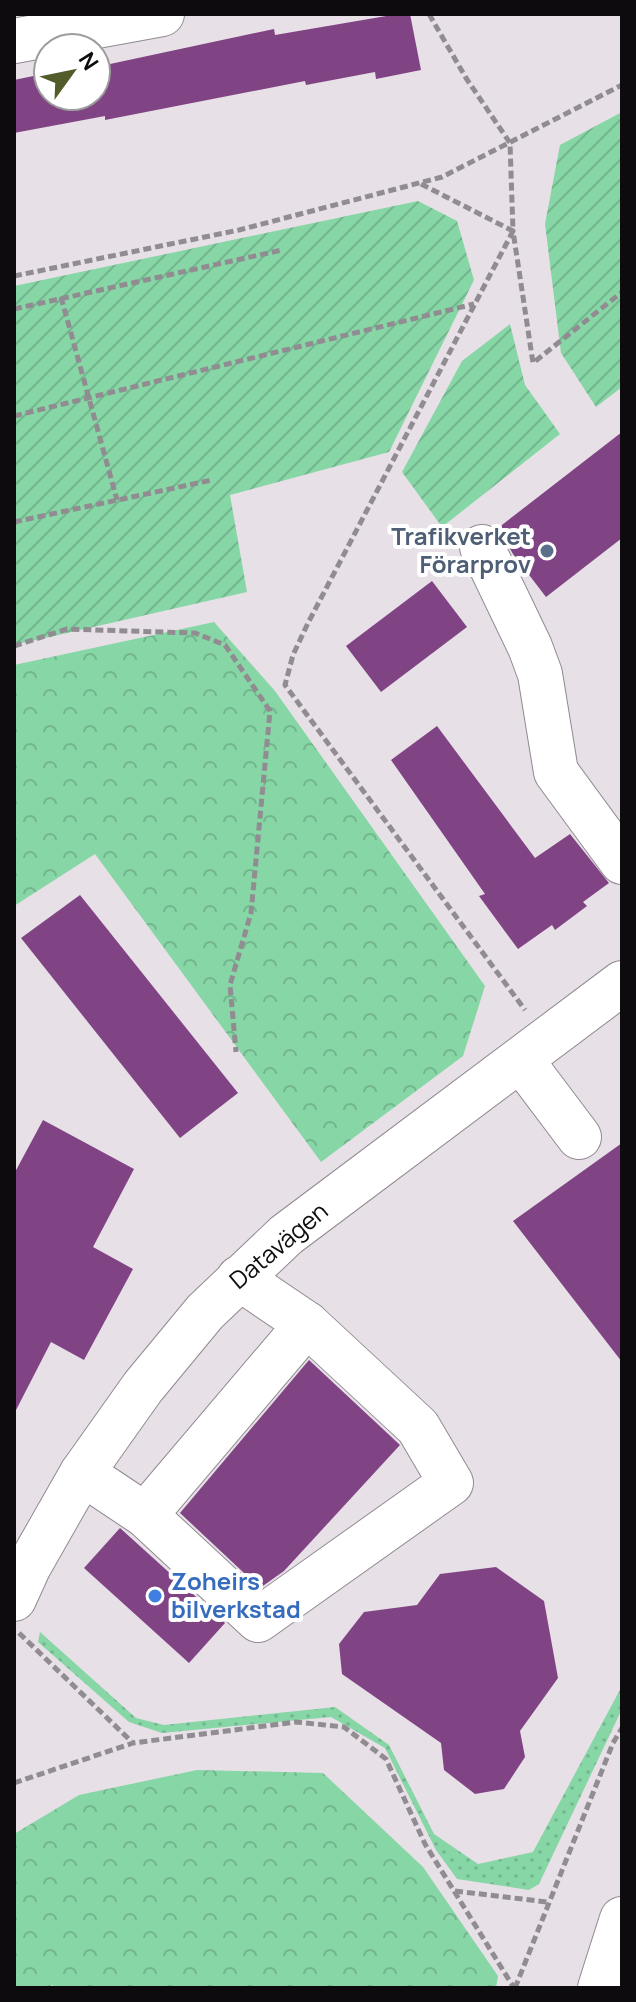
<svg xmlns="http://www.w3.org/2000/svg" width="636" height="2002" viewBox="0 0 636 2002" font-family="Manrope,sans-serif">
  <defs>
    <pattern id="grass-dots" width="8" height="8" patternUnits="userSpaceOnUse" patternTransform="scale(2)"><rect width="8" height="8" fill="#87d6a6"/><path d="M2 2h.1M6 6h.1" fill="none" stroke="#73b68e" stroke-width="1.8" stroke-linecap="round"/></pattern>
    <pattern id="forest-crowns" width="20" height="18" patternUnits="userSpaceOnUse" patternTransform="scale(2)"><rect width="20" height="18" fill="#87d6a6"/><path d="M2 6a3 3 0 1 1 6 0M12 15a3 3 0 1 1 6 0" fill="none" stroke="#73b68e"/></pattern>
    <pattern id="garden-furrows" width="10" height="10" patternUnits="userSpaceOnUse" patternTransform="scale(2)"><rect width="10" height="10" fill="#87d6a6"/><path d="M-1 1l2-2M0 10L10 0M9 11l2-2" fill="none" stroke="#73b68e"/></pattern>
  </defs>
  <rect width="100%" height="100%" fill="#e7e0e7"/>
  <polygon fill="url(#grass-dots)" points="40,1632 136,1718 164,1725 335,1707 389,1745 434,1834 478,1864 533,1852 622,1686 622,1709 539,1884 529,1890 457,1879 436,1850 385,1748 331,1717 162,1733 129,1722 38,1642"/>
  <g fill="url(#forest-crowns)">
    <polygon points="214,622 275,691 485,986 463,1056 321,1162 95,854 14,906 14,665"/>
    <polygon points="197,1770 323,1773 423,1867 498,1976 496,1988 57,1988 52,1985 47,1988 14,1988 14,1834 79,1795"/>
  </g>
  <g fill="url(#garden-furrows)">
    <polygon points="622,112 622,387 596,407 561,353 545,224 560,145"/>
    <polygon points="418,201 457,221 474,280 389,452 230,495 247,592 14,645 14,286"/>
    <polygon points="510,324 525,385 560,434 442,527 402,472 462,361"/>
  </g>
  <g fill="#804485">
    <polygon points="398,14 410,14 421,70 376,79 375,72 306,85 305,81 105,120 105,116 14,133 14,80 48,73 48,96 101,96 96,67 274,29 275,35"/>
    <polygon points="622,432 622,538 546,597 513,554 498,528"/>
    <polygon points="432,581 467,627 381,692 346,646"/>
    <polygon points="437,726 535,858 570,834 609,883 583,902 587,906 555,930 552,925 518,949 479,896 485,894 391,760"/>
    <polygon points="80,895 238,1093 180,1138 21,938"/>
    <polygon points="43,1120 134,1169 93,1247 133,1269 84,1360 51,1342 14,1414 14,1174"/>
    <polygon points="622,1143 622,1362 513,1221"/>
    <polygon points="309,1360 400,1445 284,1571 260,1588 180,1513"/>
    <polygon points="120,1528 225,1623 189,1663 84,1568"/>
    <polygon points="496,1567 544,1601 558,1678 520,1731 525,1757 504,1789 475,1794 444,1770 441,1743 342,1674 339,1644 364,1612 417,1605 440,1574"/>
  </g>
  <g fill="none" stroke-linecap="round" stroke-linejoin="round">
    <defs>
      <g id="minor">
        <polyline points="14,41 162,14"/>
        <polyline points="482,547 530,647 540,674 556,772 622,862"/>
        <polyline points="521,1060 579,1137"/>
        <polyline points="82,1473 145,1515 258,1620 451,1483 418,1427 307,1324 239,1278"/>
        <polyline points="145,1515 307,1324"/>
        <polyline points="14,1599 29,1566 82,1473 143,1387 205,1312 286,1235 622,983"/>
        <polyline points="600,1988 622,1919"/>
      </g>
    </defs>
    <use href="#minor" stroke="#908a91" stroke-width="46"/>
    <g stroke="#918c91" stroke-width="5" stroke-dasharray="8 4" stroke-linecap="butt">
      <polyline points="429,14 466,78 510,143 513,231 308,623 293,655 285,685 525,1010"/>
      <polyline points="421,184 513,231 533,363 622,292"/>
      <polyline points="14,276 239,230 442,177 622,85"/>
      <polyline points="61,297 117,500"/>
      <polyline points="14,309 282,250"/>
      <polyline points="14,416 474,304"/>
      <polyline points="14,522 212,480"/>
      <polyline points="14,646 67,629 195,633 225,645 270,711 251,913 230,985 236,1052"/>
      <polyline points="19,1633 133,1743"/>
      <polyline points="14,1783 133,1743 296,1722 344,1727 386,1759 425,1844 514,1988"/>
      <polyline points="455,1891 547,1902"/>
      <polyline points="515,1988 613,1743 622,1728"/>
    </g>
    <use href="#minor" stroke="#fff" stroke-width="44"/>
  </g>
  <circle fill="#5c6f8a" stroke="#fff" stroke-width="3" cx="547" cy="551" r="8"/>
  <circle fill="#3f7fe0" stroke="#fff" stroke-width="3" cx="155" cy="1596" r="8"/>
  <g text-anchor="middle" stroke-width="8" stroke-linejoin="round" paint-order="stroke">
    <g font-size="24" font-weight="bold" fill="#4e5e75" stroke="#fff" text-anchor="end">
      <text x="531" y="545">Trafikverket<tspan x="531" dy="28">Förarprov</tspan></text>
    </g>
    <g font-size="24" fill="#0d0b0d" stroke="#fff">
      <text transform="translate(279 1246) rotate(-40)" y="8">Datavägen</text>
    </g>
    <g font-size="24" font-weight="bold" fill="#366cbe" stroke="#fff" text-anchor="start">
      <text x="171" y="1590">Zoheirs<tspan x="171" dy="28">bilverkstad</tspan></text>
    </g>
  </g>
  <rect width="636" height="2002" fill="none" stroke="#0d0b0d" stroke-width="32"/>
  <g transform="translate(72 72) rotate(57)"><circle r="38" fill="#ffffff" stroke="#9e9d9e" stroke-width="2"/>
  <path d="M0-6L14 30L0 20L-14 30Z" fill="#525c2b"/>
  <text y="-12" font-size="22" font-weight="bold" text-anchor="middle" fill="#0d0b0d">N</text>
  </g>
</svg>
